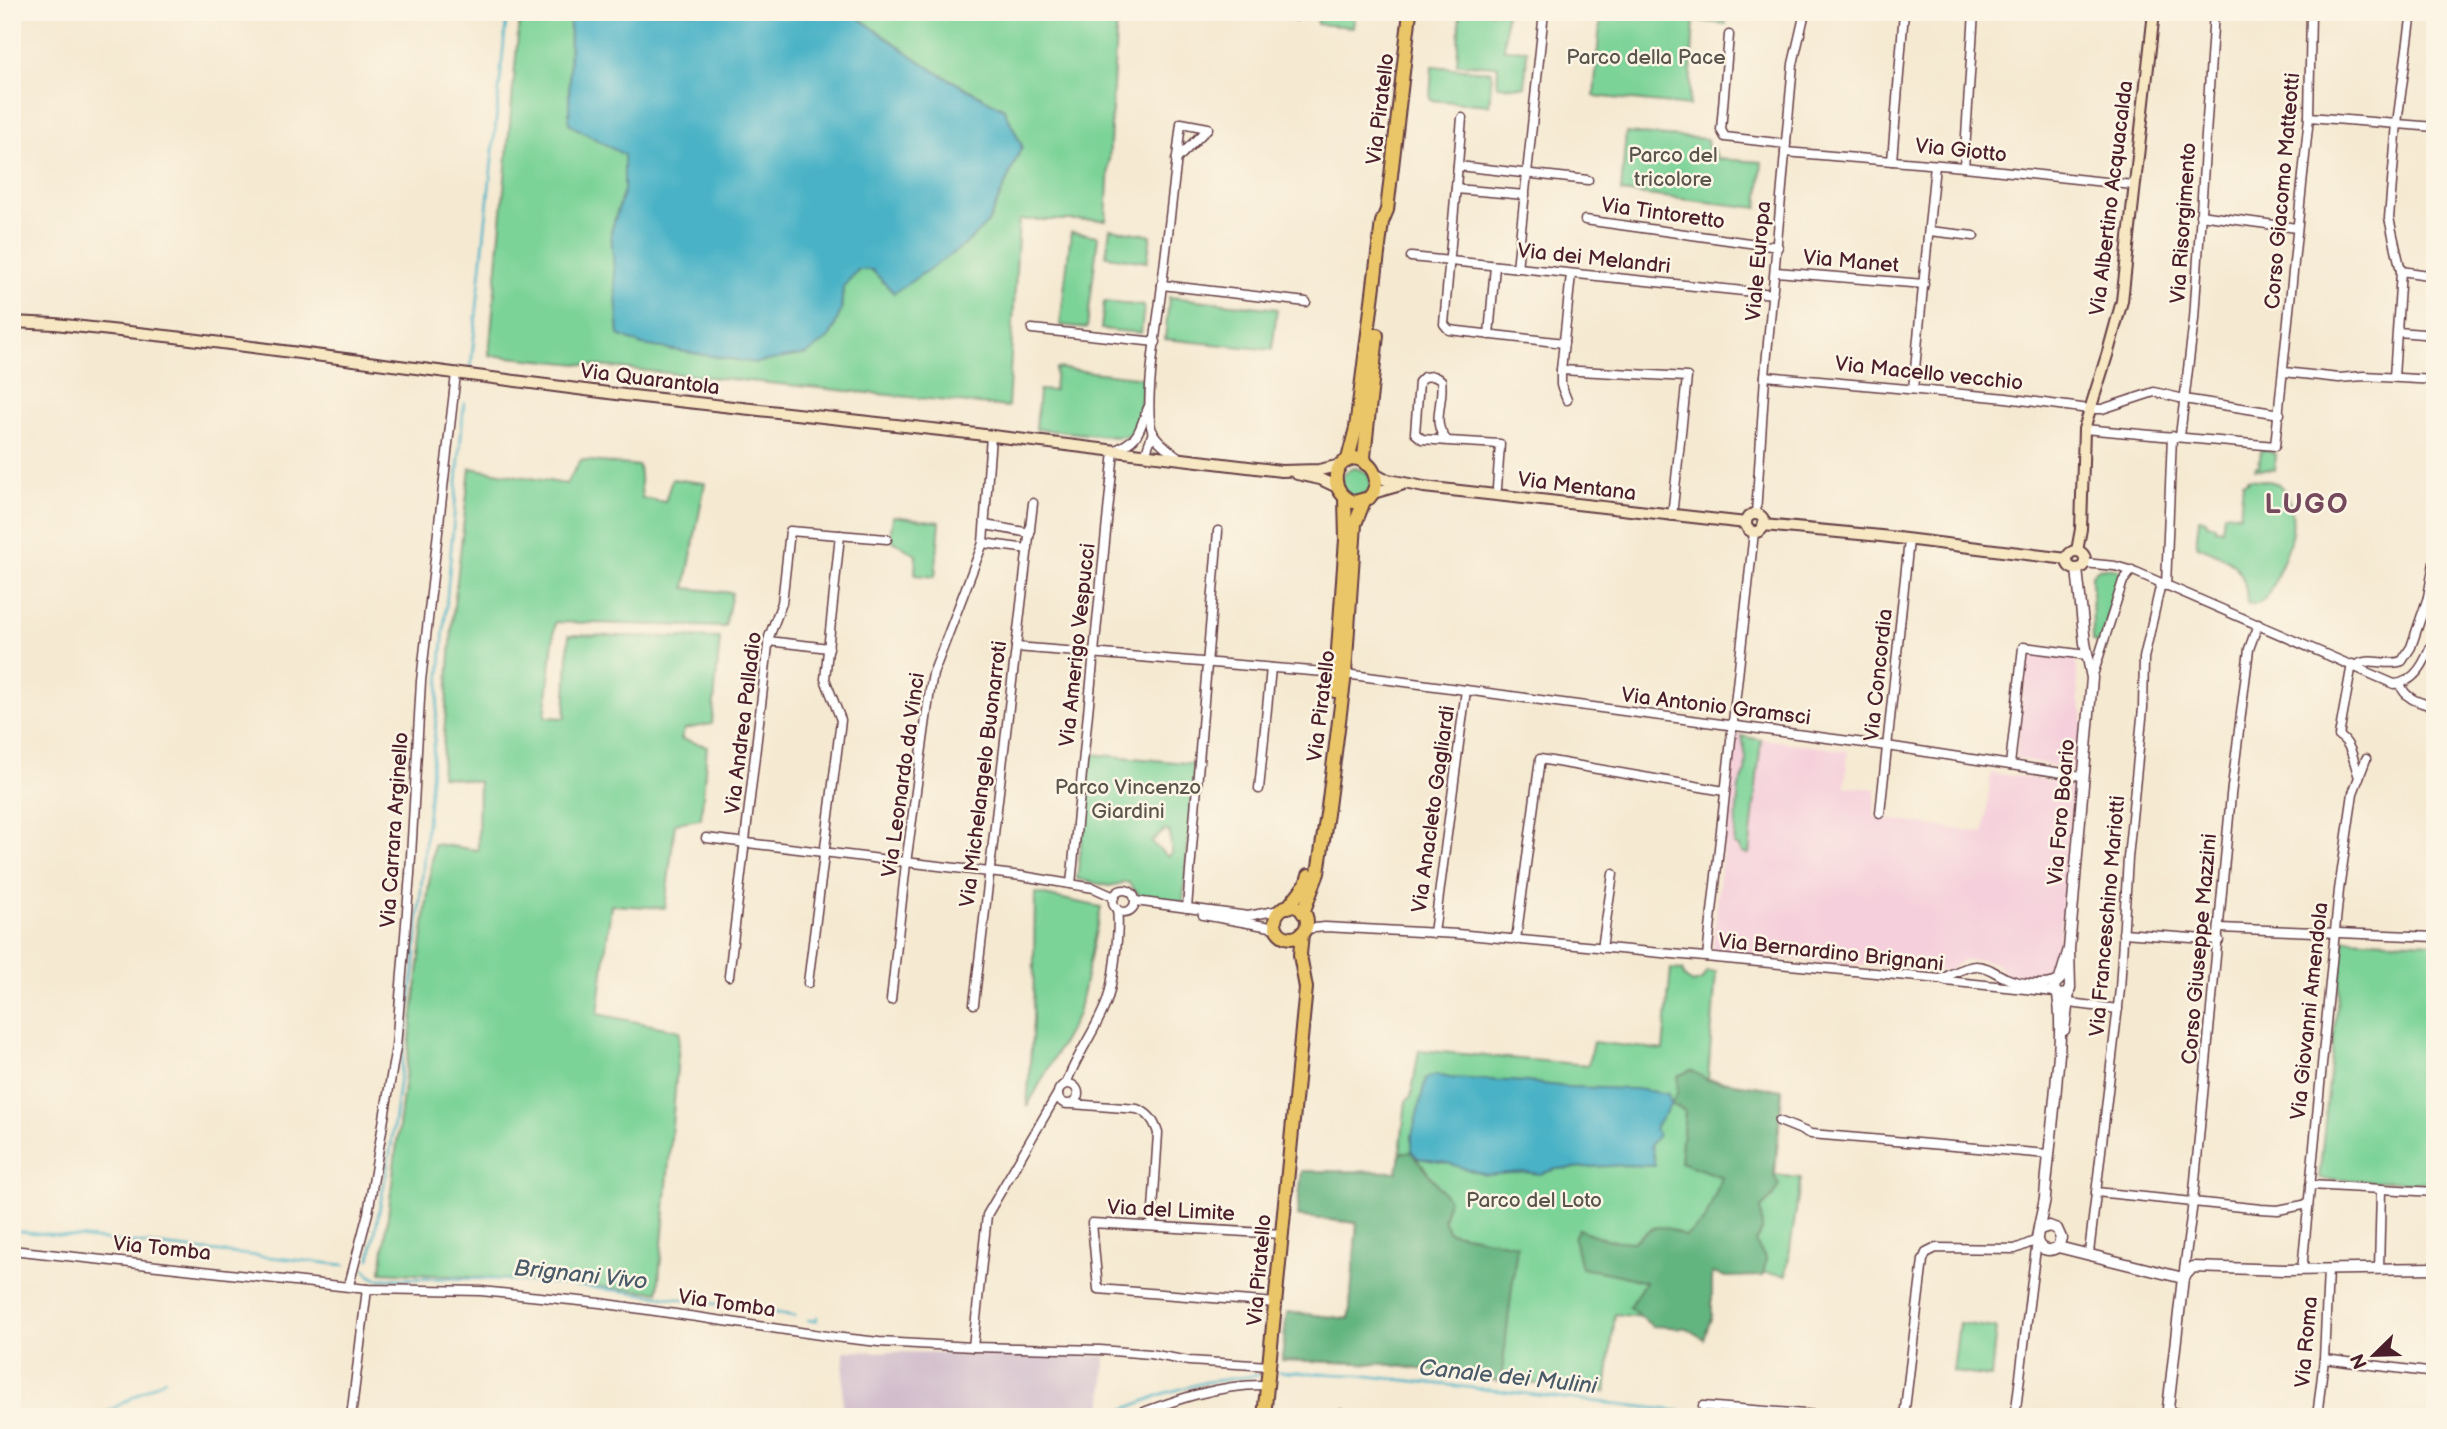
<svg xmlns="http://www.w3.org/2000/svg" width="2447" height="1429" viewBox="0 0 2447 1429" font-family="'Balsamiq Sans',sans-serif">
  <rect width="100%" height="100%" fill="#fcf5e5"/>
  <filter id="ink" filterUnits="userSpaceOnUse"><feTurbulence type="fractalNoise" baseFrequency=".0143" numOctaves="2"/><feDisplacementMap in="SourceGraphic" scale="14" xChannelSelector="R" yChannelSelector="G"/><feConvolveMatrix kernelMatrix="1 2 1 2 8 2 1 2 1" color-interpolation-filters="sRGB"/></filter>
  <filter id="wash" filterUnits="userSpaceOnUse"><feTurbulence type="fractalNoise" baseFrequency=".00686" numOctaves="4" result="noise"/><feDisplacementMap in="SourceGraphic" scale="28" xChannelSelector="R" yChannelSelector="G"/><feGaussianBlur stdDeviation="1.57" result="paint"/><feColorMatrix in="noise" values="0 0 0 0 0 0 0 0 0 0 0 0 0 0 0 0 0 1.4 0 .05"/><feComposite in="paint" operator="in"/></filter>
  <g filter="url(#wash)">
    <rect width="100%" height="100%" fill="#f5e9d1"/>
    <g fill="#f5cfdb">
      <polygon points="2027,653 2076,657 2078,700 2083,715 2080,763 2073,770 2016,758"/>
      <polygon points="1735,735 1848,751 1845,786 1876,789 1874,817 1984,833 1991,773 2066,783 2070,785 2073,791 2057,963 2052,973 2047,977 2006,975 1995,963 1982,960 1961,961 1950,971 1941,971 1712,953"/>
    </g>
    <polygon fill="#d1bdcc" points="844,1351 1105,1356 1103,1405 1071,1417 842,1417"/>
    <g fill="#7bd398" stroke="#627962" stroke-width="2" fill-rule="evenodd">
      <polygon points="520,12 570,12 569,124 624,155 624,190 611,232 841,311 843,287 859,270 872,270 894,293 989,221 1022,146 1004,109 934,71 850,12 1117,12 1106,220 1019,220 1008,407 489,355"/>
      <polygon points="1318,12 1355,12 1353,27 1317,24"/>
      <polygon points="1460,12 1506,12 1504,49 1527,50 1525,87 1497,86 1498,66 1457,64"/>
      <polygon points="1601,12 1726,12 1726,24 1694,20 1689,106 1594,96"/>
      <polygon points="1432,66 1492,72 1489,105 1430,100"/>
      <polygon points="1626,133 1707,139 1708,148 1714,149 1718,159 1762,162 1758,208 1621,192"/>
      <polygon points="1110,229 1151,235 1147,262 1106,256"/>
      <polygon points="1071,232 1098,236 1087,328 1060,325"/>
      <polygon points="1169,297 1277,309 1272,350 1165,339"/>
      <polygon points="1104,302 1144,306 1141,333 1101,329"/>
      <polygon points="1056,368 1144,378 1139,415 1134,432 1127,436 1117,437 1036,429 1039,390 1054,391"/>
      <polygon points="2261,449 2276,454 2275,470 2255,469 2256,466 2259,466"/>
      <polygon points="581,460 639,466 642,498 665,502 672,479 705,483 685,588 732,593 725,627 555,622 545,717 565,718 569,635 720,638 712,724 685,729 681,739 707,746 701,819 675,823 665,908 611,905 598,1014 680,1031 658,1292 520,1280 381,1272 434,844 478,850 479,782 441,776 453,614 470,468 566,484"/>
      <path d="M1356 468 1369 474 1371 487 1359 500 1340 488C1342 476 1343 470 1356 468Z"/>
      <path d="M2248 479C2257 480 2268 480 2276 483 2281 485 2284 490 2286 495 2300 522 2289 548 2278 573 2275 581 2272 592 2266 598 2260 604 2255 606 2247 603 2246 563 2228 559 2196 545L2199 519 2206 520 2207 524 2215 525V529L2222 530 2224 513 2240 515 2243 482H2248Z"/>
      <polygon points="893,516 940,522 935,577 915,575 916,555 890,539"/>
      <polygon points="2106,568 2122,571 2100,643 2093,641 2092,574 2098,569"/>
      <polygon points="1742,736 1761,740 1749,854 1742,853 1739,847 1734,845 1739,787 1745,774 1746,758"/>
      <path d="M1091 754 1195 764 1183 903 1141 897 1128 882 1109 886 1077 879ZM1164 831H1169L1172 853 1168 857 1151 842Z"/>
      <polygon points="1035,893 1101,907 1078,1014 1027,1107 1033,1021"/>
      <polygon points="2344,939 2435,943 2435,1183 2319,1179"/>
      <polygon points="1671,969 1682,970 1685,978 1693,983 1702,980 1706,972 1716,972 1708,1079 1782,1090 1775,1175 1801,1178 1786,1275 1712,1268 1706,1325 1615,1314 1606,1392 1521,1382 1518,1376 1512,1372 1505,1374 1501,1381 1385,1364 1282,1360 1287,1312 1349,1319 1357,1223 1297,1216 1302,1171 1398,1172 1406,1101 1411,1097 1419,1050 1588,1065 1593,1042 1663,1050"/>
      <polygon points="1959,1323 1996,1328 1991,1377 1953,1372"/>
    </g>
    <g fill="#64b580" stroke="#576a56" stroke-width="2">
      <path d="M1691 1070 1708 1080 1782 1090 1774 1176 1779 1185 1773 1196 1761 1208 1762 1230 1755 1242 1766 1259 1763 1276 1726 1277 1712 1273V1315L1704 1339 1686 1328 1652 1326 1629 1307 1645 1282 1620 1275 1581 1268 1574 1238 1578 1229 1608 1240 1633 1242C1655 1225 1660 1221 1685 1237L1705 1220 1722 1177 1680 1162 1685 1111 1671 1104 1677 1094 1678 1076Z"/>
      <polygon points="1403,1152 1412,1152 1449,1200 1443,1220 1449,1232 1517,1245 1501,1381 1385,1364 1282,1360 1287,1312 1349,1319 1357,1223 1297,1216 1302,1171 1397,1172 1400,1155"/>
    </g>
    <g fill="#48b2c6" stroke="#496878" stroke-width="2">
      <polygon points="570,12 850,12 934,71 1004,109 1022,146 989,221 965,245 894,293 872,270 858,270 843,287 841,311 830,337 807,354 755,363 642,345 619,335 611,232 624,190 624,155 569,124"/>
      <polygon points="1436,1075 1451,1078 1527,1082 1568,1087 1636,1089 1668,1094 1671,1104 1655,1128 1658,1135 1651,1144 1655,1166 1626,1165 1556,1169 1540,1174 1524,1172 1486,1175 1447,1163 1418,1158 1412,1152 1412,1135 1426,1078"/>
    </g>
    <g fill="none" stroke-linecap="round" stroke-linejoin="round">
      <g stroke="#48b2c6" stroke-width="2.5">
        <polyline points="471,367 507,12"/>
        <polyline points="18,1231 345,1265"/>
        <polyline points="370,1259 390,1153 414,970 464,403"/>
        <path d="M365 1269 371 1276 377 1279C425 1279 473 1277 521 1281 613 1288 704 1302 795 1316"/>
        <polyline points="808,1320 816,1321 817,1317"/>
        <polyline points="1279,1372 1359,1375 1733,1417"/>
        <polyline points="98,1417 165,1379"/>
        <polyline points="1105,1417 1165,1393 1206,1382 1259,1375"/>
      </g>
    </g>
  </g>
  <g filter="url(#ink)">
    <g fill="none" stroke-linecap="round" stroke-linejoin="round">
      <defs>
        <g id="minor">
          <polyline points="1296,16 1296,12"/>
          <polyline points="1729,35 1721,130 1725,137 1786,144"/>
          <polyline points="2309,117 2435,127"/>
          <polyline points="1462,118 1444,324 1449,330 1564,343"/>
          <polyline points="1785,152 1964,167 2133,185"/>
          <polyline points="1892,161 1904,12"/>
          <polyline points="1458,166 1588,180"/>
          <polyline points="1964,167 1974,12"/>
          <polyline points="1456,189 1525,195"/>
          <polyline points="2200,215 2297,228"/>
          <polyline points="1585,220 1778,247"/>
          <polyline points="1929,231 1974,236"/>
          <polyline points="1411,257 1773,294"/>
          <polyline points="1517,268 1544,12"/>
          <polyline points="2401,271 2435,276"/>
          <polyline points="1776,272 1924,284"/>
          <polyline points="1162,285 1181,123 1208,128 1176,160"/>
          <polyline points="1032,329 1156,342"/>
          <polyline points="2398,332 2435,335"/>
          <polyline points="1489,335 1495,266"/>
          <polyline points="1561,370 1687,377 1672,516"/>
          <polyline points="2284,372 2339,378 2364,376 2435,380"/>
          <polyline points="1765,376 2006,398 2089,409 2102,409 2154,392 2184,399 2280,414"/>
          <polyline points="2394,377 2401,271 2389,218 2397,123 2412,12"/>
          <polyline points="1913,389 1935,165"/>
          <polyline points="1567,400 1561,385 1561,370 1571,274"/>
          <polyline points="2084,429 2275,446 2309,117 2311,12"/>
          <polyline points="2180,436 2194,319 2214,12"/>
          <path d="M1448 441 1422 439 1415 433 1419 382 1424 377 1433 376 1441 380C1445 402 1429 424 1448 441L1500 444 1497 488"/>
          <polyline points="1145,455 1153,432"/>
          <path d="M1181 459C1172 452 1159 444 1153 433 1142 411 1159 314 1162 285L1306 302"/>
          <polyline points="1756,514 1765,376 1793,64 1805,12"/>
          <polyline points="985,525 1030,533"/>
          <polyline points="983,543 1028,549"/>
          <path d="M2084 563 2115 566 2136 572 2394 684C2418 683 2427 656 2435 637"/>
          <polyline points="2166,586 2172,436"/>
          <polyline points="2428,597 2435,557"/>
          <polyline points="768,641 829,648"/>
          <polyline points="1016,647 1337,673"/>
          <path d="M2352 664 2339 736C2352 743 2354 764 2359 777"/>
          <path d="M2355 666C2369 656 2386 667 2402 661L2411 647 2428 597 2435 593"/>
          <polyline points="1345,674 1887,746 2082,776"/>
          <polyline points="2092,678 2123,581 2132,570"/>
          <path d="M2400 684C2406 700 2419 702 2435 707"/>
          <polyline points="2010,765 2023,647 2087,655"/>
          <polyline points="1259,789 1271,668"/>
          <polyline points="1880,813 1909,540"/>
          <polyline points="706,838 1022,876 1094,888 1114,897"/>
          <path d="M1071 884 1114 451C1142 437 1137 434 1148 408"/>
          <circle cx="1124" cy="901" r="11"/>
          <polyline points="1135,901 1248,916 1280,910"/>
          <polyline points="1187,908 1218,531"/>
          <polyline points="1203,915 1276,928"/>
          <polyline points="2220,928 2435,937"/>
          <polyline points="1305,929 1325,927 1457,934 1940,979 1946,981 2055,992"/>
          <polyline points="1434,933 1466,690"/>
          <polyline points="2123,933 2219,940"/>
          <polyline points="1516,940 1540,759 1724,791"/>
          <polyline points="1602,948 1613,874"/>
          <polyline points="1707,957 1754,532"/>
          <polyline points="729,976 769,637 782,603 790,531 887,539"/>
          <path d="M1940 979C1951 975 1965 966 1976 966 1988 966 1996 974 2006 978 2019 984 2042 986 2055 982"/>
          <polyline points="808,983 841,720 825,679 840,535"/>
          <polyline points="891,1000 906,863 930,690 933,674 983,543 991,436"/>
          <polyline points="2069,1003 2118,1009"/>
          <polyline points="974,1004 1033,503"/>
          <circle cx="1068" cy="1094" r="10"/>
          <path d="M1066 1084C1076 1056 1094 1033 1105 1006 1113 988 1120 929 1117 909"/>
          <path d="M1072 1104 1137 1109C1149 1113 1154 1121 1158 1133L1152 1226"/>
          <polyline points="1779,1121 1811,1134 2048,1154"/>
          <polyline points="2310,1185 2435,1192"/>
          <polyline points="2096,1192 2261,1209 2278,1210 2308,1204"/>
          <polyline points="12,1250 367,1289 481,1291 600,1303 834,1337 879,1342 973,1347 1100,1350 1150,1354 1189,1361 1269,1366"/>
          <polyline points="2089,1253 2120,989 2128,858 2143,708 2144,658 2161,583"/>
          <polyline points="2379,1269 2381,1190"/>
          <polyline points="2302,1270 2339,890 2353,793 2366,759"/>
          <polyline points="2183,1278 2193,1202 2231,795 2249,649 2258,624"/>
          <polyline points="349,1285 368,1213 396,1047 410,874 421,681 456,374"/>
          <polyline points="1276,1303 1098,1289 1092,1223 1282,1234"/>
          <polyline points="973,1347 987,1215 1058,1093"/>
          <polyline points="2324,1359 2435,1373"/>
          <polyline points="1703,1406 1842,1417"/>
          <polyline points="2168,1412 2213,1417"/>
          <polyline points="351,1417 367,1289"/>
          <path d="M1130 1417C1175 1400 1219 1384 1267 1385"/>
          <polyline points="1340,1417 1341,1413"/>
          <polyline points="1904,1417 1923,1260 1926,1253 1936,1248 2015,1249 2037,1240"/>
          <polyline points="2015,1417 2037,1240"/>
          <polyline points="2317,1417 2324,1359 2328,1270"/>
        </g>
        <g id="tertiary">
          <polyline points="2069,949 2060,979 2054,985 2055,992 2059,995 2067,994 2070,988 2069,949 2092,678 2085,643 2077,569"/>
          <polyline points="2064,1030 2069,992"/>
          <path d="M2040 1229 2049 1226 2057 1229 2061 1238 2058 1247C2050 1252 2039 1251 2037 1240 2036 1238 2044 1206 2045 1198 2048 1157 2054 1116 2057 1075 2060 1049 2062 1021 2058 995"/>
          <polyline points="2058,1247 2183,1278"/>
          <polyline points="2183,1278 2193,1267 2285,1270 2435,1268"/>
          <polyline points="2167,1417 2183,1278"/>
        </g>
        <g id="secondary">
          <polyline points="12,322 55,324 175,337 624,395 968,433 1281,471 1319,470 1341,465"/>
          <polyline points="1297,474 1320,479 1337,487"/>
          <polyline points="1375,474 1384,479 1424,487 1746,523"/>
          <polyline points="1373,493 1401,485"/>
          <circle cx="1755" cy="523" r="9"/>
          <polyline points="1763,525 1881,536 2067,559"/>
          <polyline points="2077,551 2081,529 2084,429 2108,352 2122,301 2154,12"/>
          <circle cx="2076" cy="560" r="9"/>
        </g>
        <g id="primary">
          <path d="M1355 458C1374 463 1383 482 1369 498L1354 502C1331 494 1328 463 1355 458Z"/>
          <polyline points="1348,459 1356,428 1382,222 1387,210 1410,12"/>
          <polyline points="1366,464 1364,457 1377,335"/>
          <polyline points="1335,691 1346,539 1345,499"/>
          <circle cx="1291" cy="922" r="16"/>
          <polyline points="1288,907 1306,884 1309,875"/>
          <polyline points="1303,913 1318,873 1328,807 1345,674 1355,524 1364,501"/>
          <polyline points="1264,1417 1306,988 1300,955 1302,933"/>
        </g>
      </defs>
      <use href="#minor" stroke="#643d44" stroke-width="11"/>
      <use href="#tertiary" stroke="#643d44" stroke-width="13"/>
      <use href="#secondary" stroke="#643d44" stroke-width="14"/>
      <use href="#primary" stroke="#643d44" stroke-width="16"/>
      <use href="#minor" stroke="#fff" stroke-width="8"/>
      <use href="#tertiary" stroke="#fff" stroke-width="10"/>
      <use href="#secondary" stroke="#f7e8c3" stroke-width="10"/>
      <use href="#primary" stroke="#ebc669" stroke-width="12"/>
    </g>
  </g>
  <g text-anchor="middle" stroke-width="5" stroke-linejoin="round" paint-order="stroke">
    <g font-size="21" fill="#59554c" stroke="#fcf5e5">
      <text x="1646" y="64">Parco della Pace</text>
      <text x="1673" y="162">Parco del<tspan x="1673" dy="24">tricolore</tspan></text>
      <text x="1128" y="794">Parco Vincenzo<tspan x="1128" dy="24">Giardini</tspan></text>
      <text x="1534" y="1207">Parco del Loto</text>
    </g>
    <g font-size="21" fill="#4a1f2b" stroke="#fcf5e5">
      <text transform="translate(1380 109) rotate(-83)" y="7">Via Piratello</text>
      <text transform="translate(1961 150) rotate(6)" y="7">Via Giotto</text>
      <text transform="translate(2282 191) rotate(-85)" y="7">Corso Giacomo Matteotti</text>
      <text transform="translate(2111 198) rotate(-83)" y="7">Via Albertino Acquacalda</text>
      <text transform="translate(1663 213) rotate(8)" y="7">Via Tintoretto</text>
      <text transform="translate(2183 223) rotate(-86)" y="7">Via Risorgimento</text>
      <text transform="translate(1594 258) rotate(6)" y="7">Via dei Melandri</text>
      <text transform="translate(1758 261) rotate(-85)" y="7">Viale Europa</text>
      <text transform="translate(1851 261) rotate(5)" y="7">Via Manet</text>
      <text transform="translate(1929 373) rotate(6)" y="7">Via Macello vecchio</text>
      <text transform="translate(650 379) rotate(7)" y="7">Via Quarantola</text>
      <text transform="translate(1577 486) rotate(7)" y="7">Via Mentana</text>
      <text transform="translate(1077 645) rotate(-84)" y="7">Via Amerigo Vespucci</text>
      <text transform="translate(1878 675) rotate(-84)" y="7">Via Concordia</text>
      <text transform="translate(1321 706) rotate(-83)" y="7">Via Piratello</text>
      <text transform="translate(1716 706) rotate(7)" y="7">Via Antonio Gramsci</text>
      <text transform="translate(743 723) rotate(-83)" y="7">Via Andrea Palladio</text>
      <text transform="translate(983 774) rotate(-83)" y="7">Via Michelangelo Buonarroti</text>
      <text transform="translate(903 775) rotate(-82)" y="7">Via Leonardo da Vinci</text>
      <text transform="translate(1433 809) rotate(-82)" y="7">Via Anacleto Gagliardi</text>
      <text transform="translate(2061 812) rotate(-85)" y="7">Via Foro Boario</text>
      <text transform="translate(394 830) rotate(-86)" y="7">Via Carrara Arginello</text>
      <text transform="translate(2107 916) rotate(-85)" y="7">Via Franceschino Mariotti</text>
      <text transform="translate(2199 949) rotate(-85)" y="7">Corso Giuseppe Mazzini</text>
      <text transform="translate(1831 952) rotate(6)" y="7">Via Bernardino Brignani</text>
      <text transform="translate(2309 1011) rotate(-84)" y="7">Via Giovanni Amendola</text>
      <text transform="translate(1171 1210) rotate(3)" y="7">Via del Limite</text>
      <text transform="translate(162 1248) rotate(6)" y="7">Via Tomba</text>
      <text transform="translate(1259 1270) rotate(-85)" y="7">Via Piratello</text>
      <text transform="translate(727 1303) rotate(8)" y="7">Via Tomba</text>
      <text transform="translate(2306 1342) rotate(-85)" y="7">Via Roma</text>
    </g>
    <g font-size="23" font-style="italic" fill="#495a69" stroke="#fcf5e5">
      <text transform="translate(581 1274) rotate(6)" y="8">Brignani Vivo</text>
      <text transform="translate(1508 1376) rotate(6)" y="8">Canale dei Mulini</text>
    </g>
    <g font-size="28" font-weight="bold" letter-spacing="2" fill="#764a5d" stroke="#fcf5e5">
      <text x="2307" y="513">LUGO</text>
    </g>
  </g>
  <rect width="2447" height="1429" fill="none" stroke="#fcf5e5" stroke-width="42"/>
  <g transform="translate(2374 1355) rotate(247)" stroke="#fcf5e5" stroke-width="5" paint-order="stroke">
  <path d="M0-5L12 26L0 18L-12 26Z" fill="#4a1f2b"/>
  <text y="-10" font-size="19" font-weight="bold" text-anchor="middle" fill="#4a1f2b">N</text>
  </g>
</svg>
